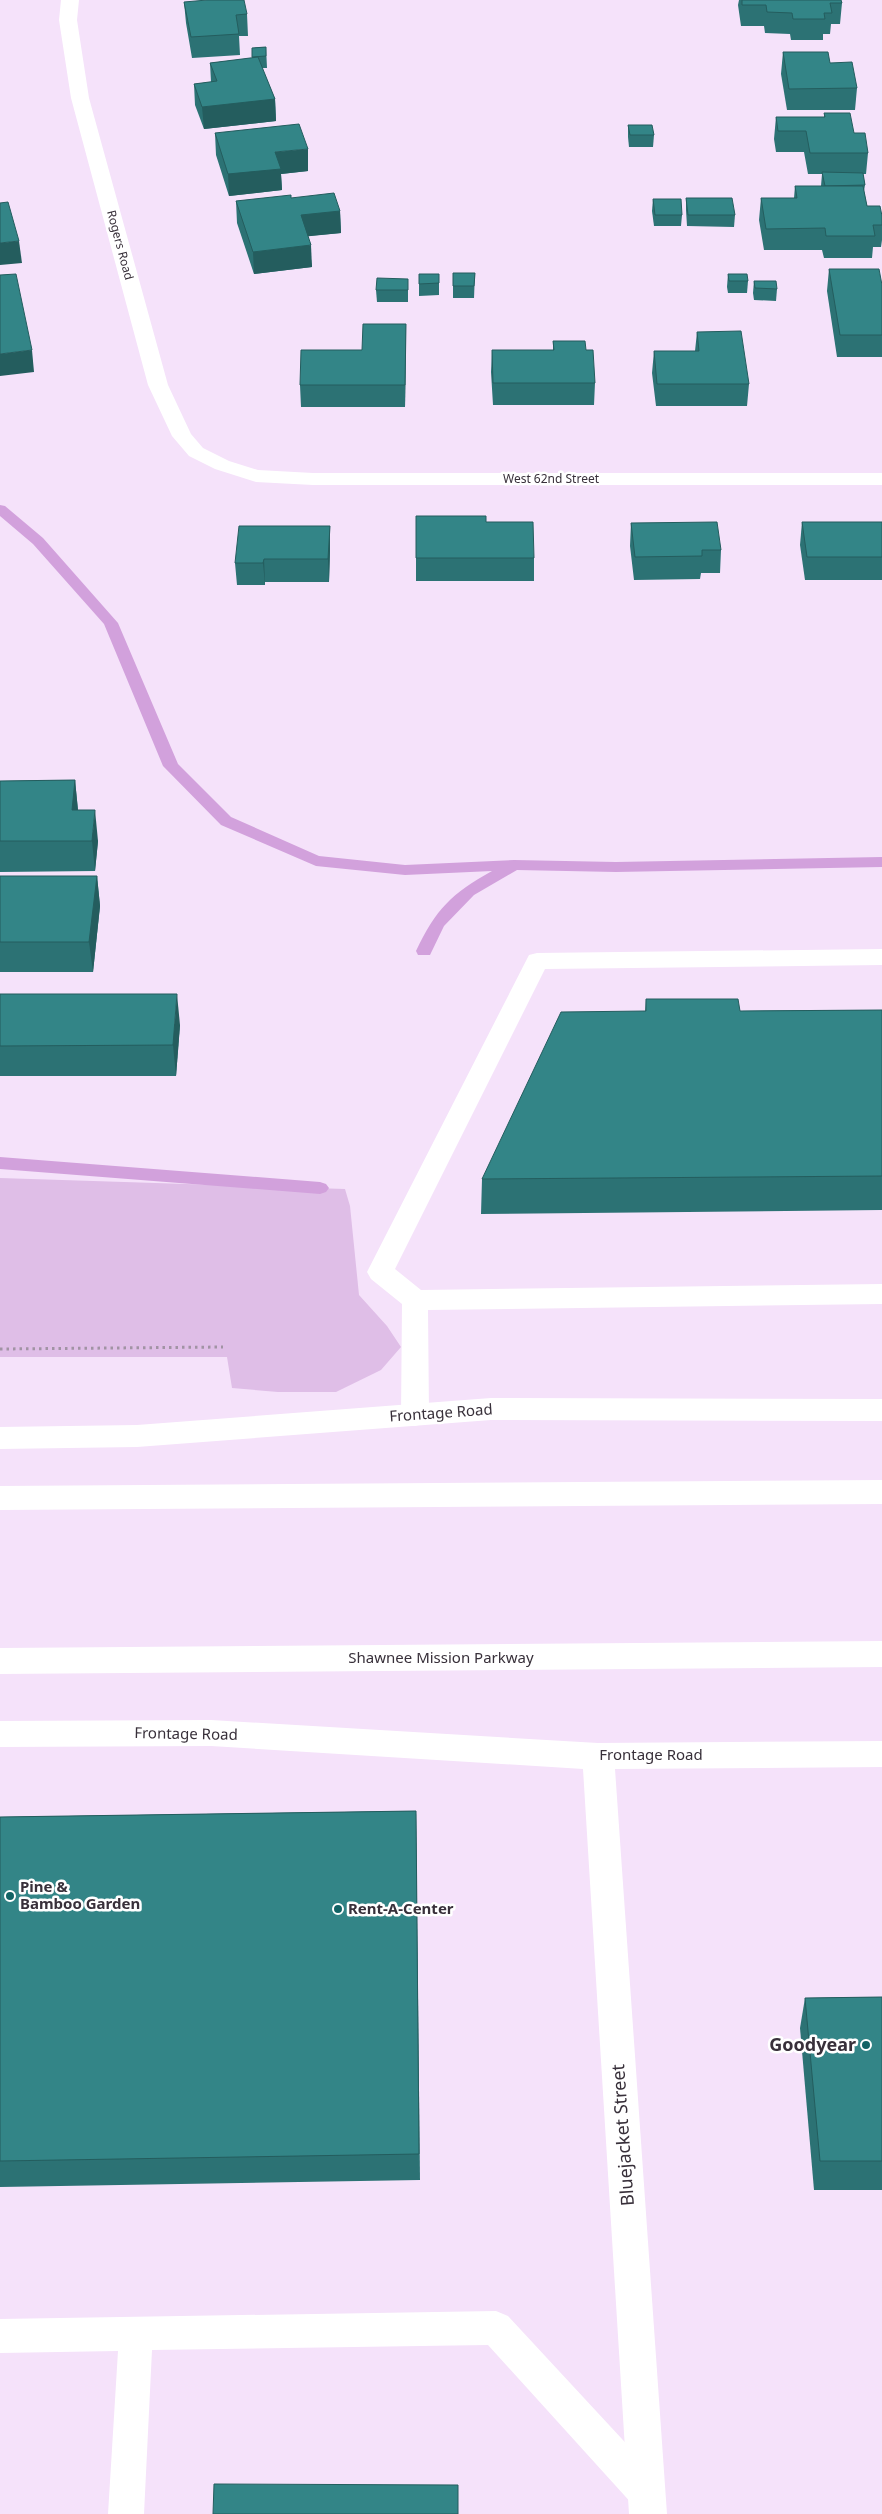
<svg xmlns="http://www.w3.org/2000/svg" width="882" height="2514" viewBox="0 0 882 2514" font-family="'Noto Sans',sans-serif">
  <rect width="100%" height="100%" fill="#f5e2fa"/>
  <polygon fill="#dfbee7" points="0,1178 345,1189 350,1206 359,1295 387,1326 401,1347 381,1370 336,1392 278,1392 232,1388 227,1357 0,1357"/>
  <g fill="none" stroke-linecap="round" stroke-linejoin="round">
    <g fill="#d2a1dc" fill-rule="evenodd">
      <path d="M0 505 5 506 43 538 118 623 178 764 231 817 319 856 405 865 514 860 616 862 882 857V867L616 872 517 870 474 895 444 926 430 955H418L416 951C436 909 451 894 492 871L405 875 316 866 221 825 163 766 104 624 33 544 0 516Z"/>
      <polygon points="0,1157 320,1182 326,1184 329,1188 326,1192 320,1194 0,1169"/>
    </g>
    <polyline stroke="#a193a4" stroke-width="3" stroke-dasharray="2.5 4" stroke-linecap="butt" points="0,1349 223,1347"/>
    <g fill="#fff" fill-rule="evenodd">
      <polygon points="882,949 882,965 545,969 395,1269 421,1290 882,1284 882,1304 428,1310 429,1415 425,1423 415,1426 405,1423 401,1415 402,1304 371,1279 367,1272 529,955 537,953"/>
      <polygon points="496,2311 508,2316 660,2480 665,2493 660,2506 647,2511 634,2506 488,2345 152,2350 144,2514 108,2514 118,2351 0,2353 0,2319"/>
    </g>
    <g fill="#fff" fill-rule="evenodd">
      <polygon points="61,0 79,0 77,20 89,98 168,385 191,434 203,448 229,461 258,470 313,473 882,473 882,485 313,485 256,482 215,469 189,456 172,436 148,385 71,98 59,20"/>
      <polygon points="491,1398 882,1399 882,1421 491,1420 137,1447 0,1449 0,1427 137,1425"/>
      <polygon points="211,1720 598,1743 882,1741 882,1767 615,1769 667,2514 629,2514 583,1769 211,1746 0,1747 0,1721"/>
    </g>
    <g fill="#fff" fill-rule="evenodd">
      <polygon points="882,1480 882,1504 0,1510 0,1486"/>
      <polygon points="882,1641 882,1667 0,1674 0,1648"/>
    </g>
  </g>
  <g fill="#2c7274">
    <polygon points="739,0 841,0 842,3 840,24 831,24 830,34 823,34 823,40 791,40 790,34 765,33 764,26 741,26 738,5"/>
    <polygon points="184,2 247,14 248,36 239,36 240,55 192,58 186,23"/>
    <polygon points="266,47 267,68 262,68 275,99 276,121 204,129 195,105 194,84 211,82 210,63 252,58 252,48"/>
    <polygon points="783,52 830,63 857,88 855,110 787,110 781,74"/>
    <polygon points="824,113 854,133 868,153 866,174 863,174 865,185 864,191 867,206 882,216 882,240 881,247 873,247 872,258 824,258 822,250 764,250 759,220 761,198 794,198 795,186 821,186 822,174 808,174 804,152 776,152 774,139 776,117 824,117"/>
    <polygon points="628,125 654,135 653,147 629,147 628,137"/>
    <polygon points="215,133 308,171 281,174 282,190 229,196 216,155"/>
    <polygon points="291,198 340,211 341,233 308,236 312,267 254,274 237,223 236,201"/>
    <polygon points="686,198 735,215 734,227 687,226 686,210"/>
    <polygon points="653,199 682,215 681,226 654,226 652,211"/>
    <polygon points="829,269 882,285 882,357 837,357 827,291"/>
    <polygon points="453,273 475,273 474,298 453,298"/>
    <polygon points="419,274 439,274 439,295 419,296"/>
    <polygon points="728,274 748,281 747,293 728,293 727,287"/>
    <polygon points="408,279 408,302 377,302 376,290"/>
    <polygon points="754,281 777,289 776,301 754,300 753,293"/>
    <polygon points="406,324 405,407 301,407 300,385 362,350"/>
    <polygon points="697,332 749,384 747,406 656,406 652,373 654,351 695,351"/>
    <polygon points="553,341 586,350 595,383 594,405 493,405 491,372 492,350 553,350"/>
    <polygon points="416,516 486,522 534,558 534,581 416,581"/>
    <polygon points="802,522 882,522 882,580 805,580 800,545"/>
    <polygon points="631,523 721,550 720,573 701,573 700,579 634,580 630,546"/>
    <polygon points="330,526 330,549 329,582 265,582 265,585 237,585 235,563"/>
    <polygon points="75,780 78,810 98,841 95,871 0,872 0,781"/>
    <polygon points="0,876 97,876 100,906 93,972 0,972"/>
    <polygon points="0,994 180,1025 176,1076 0,1076"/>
    <polygon points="646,999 740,1011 882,1010 882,1210 481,1214 482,1179 645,1012"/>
    <polygon points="416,1811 420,2180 0,2187 0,1817"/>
    <polygon points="882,1997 882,2190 814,2190 800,2028 805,1998"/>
  </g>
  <g fill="#245d5e">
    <polygon points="275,99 276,121 204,129 202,107"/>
    <polygon points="308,149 308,171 281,174 282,190 229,196 228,174 275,152"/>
    <polygon points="340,211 341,233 301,237 301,215"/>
    <polygon points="19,241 22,263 0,265 0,243"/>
    <polygon points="311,245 312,267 254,274 253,252"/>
    <polygon points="406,324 406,346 405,407 405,385"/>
    <polygon points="32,350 34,372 0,376 0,354"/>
    <polygon points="330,526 330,549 329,582 328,559"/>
    <polygon points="264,559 265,582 265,585 263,563"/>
    <polygon points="75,780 78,811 72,810"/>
    <polygon points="95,810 98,841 95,871 92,841"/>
    <polygon points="97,876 100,906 93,972 89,942"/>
    <polygon points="177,994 180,1025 176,1076 173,1045"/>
  </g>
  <g fill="#338587" stroke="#245d5e">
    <polygon points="207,0 244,0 247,14 236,15 239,34 191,37 184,2"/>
    <polygon points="742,0 841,0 842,3 830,3 832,13 824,13 825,19 793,19 792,13 767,12 766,5 742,5"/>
    <polygon points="266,47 266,56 252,57 252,48"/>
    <polygon points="783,52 828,52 830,63 852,62 857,88 789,89"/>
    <polygon points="258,57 275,99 202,107 194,84 217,81 210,63"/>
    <polygon points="824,113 850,113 854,133 865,133 868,153 810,153 806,131 778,131 776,117 825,117"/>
    <polygon points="299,124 308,149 275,152 281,169 228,174 215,133"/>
    <polygon points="628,125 652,125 654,135 630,135"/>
    <polygon points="822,172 863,173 865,185 825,186"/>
    <polygon points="795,186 863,186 867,206 880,206 882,216 882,225 873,225 875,236 826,236 825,228 766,229 761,198 797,198"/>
    <polygon points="334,193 340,211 301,215 311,245 253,252 236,201 291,195 291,198"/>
    <polygon points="686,198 732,198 735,215 688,215"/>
    <polygon points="653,199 681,199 682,215 655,215"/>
    <polygon points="8,202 19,241 0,243 0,203"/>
    <polygon points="829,269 879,269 882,285 882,335 840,335"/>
    <polygon points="453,273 475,273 474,286 453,286"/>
    <polygon points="16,274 32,350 0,354 0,275"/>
    <polygon points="419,274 439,274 439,283 419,284"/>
    <polygon points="728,274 747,274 748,281 729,281"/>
    <polygon points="377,278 408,279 408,290 376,290"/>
    <polygon points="754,281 776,281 777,289 755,288"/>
    <polygon points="363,324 406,324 405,385 300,385 301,350 362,350"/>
    <polygon points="741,331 749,384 657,384 654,351 699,351 697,332"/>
    <polygon points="553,341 585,341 586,350 593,350 595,383 493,383 492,350 554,350"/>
    <polygon points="416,516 486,516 486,522 533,522 534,558 416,558"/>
    <polygon points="717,522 721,550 702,550 702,556 635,557 631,523"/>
    <polygon points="802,522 882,522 882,557 807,557"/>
    <polygon points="239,526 330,526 328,559 264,559 263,563 235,563"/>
    <polygon points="75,780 72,810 95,810 92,841 0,841 0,781"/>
    <polygon points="0,876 97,876 89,942 0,942"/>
    <polygon points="0,994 177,994 173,1045 0,1046"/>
    <polygon points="646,999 738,999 740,1011 882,1010 882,1176 482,1179 561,1012 646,1011"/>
    <polygon points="416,1811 419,2154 0,2161 0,1817"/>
    <polygon points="882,1997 882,2161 820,2161 805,1998"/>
    <polygon points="214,2484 458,2485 458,2514 213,2514"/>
  </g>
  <g fill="#126365" stroke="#fff" stroke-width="2">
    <circle cx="10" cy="1896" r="5"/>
    <circle cx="338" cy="1909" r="5"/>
    <circle cx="866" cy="2045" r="5"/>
  </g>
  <g text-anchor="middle" stroke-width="5" stroke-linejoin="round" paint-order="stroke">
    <g font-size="12" fill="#38303a" stroke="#fff">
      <text transform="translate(120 245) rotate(75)" y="4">Rogers Road</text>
      <text x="551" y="483">West 62nd Street</text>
    </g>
    <g font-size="15" fill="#38303a" stroke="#fff">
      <text transform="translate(441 1413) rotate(-4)" y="5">Frontage Road</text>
      <text x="441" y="1663">Shawnee Mission Parkway</text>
      <text transform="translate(186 1734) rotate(1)" y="5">Frontage Road</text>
      <text x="651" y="1760">Frontage Road</text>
    </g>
    <g font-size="15" font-weight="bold" fill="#38303a" stroke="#fff" text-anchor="start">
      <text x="20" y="1892">Pine &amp;<tspan x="20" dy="17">Bamboo Garden</tspan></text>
      <text x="348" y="1914">Rent-A-Center</text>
    </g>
    <g font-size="18" font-weight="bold" fill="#38303a" stroke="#fff" text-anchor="end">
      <text x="856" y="2051">Goodyear</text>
    </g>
    <g font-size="18" fill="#38303a" stroke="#fff">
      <text transform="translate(623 2135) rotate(-94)" y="6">Bluejacket Street</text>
    </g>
  </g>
</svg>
